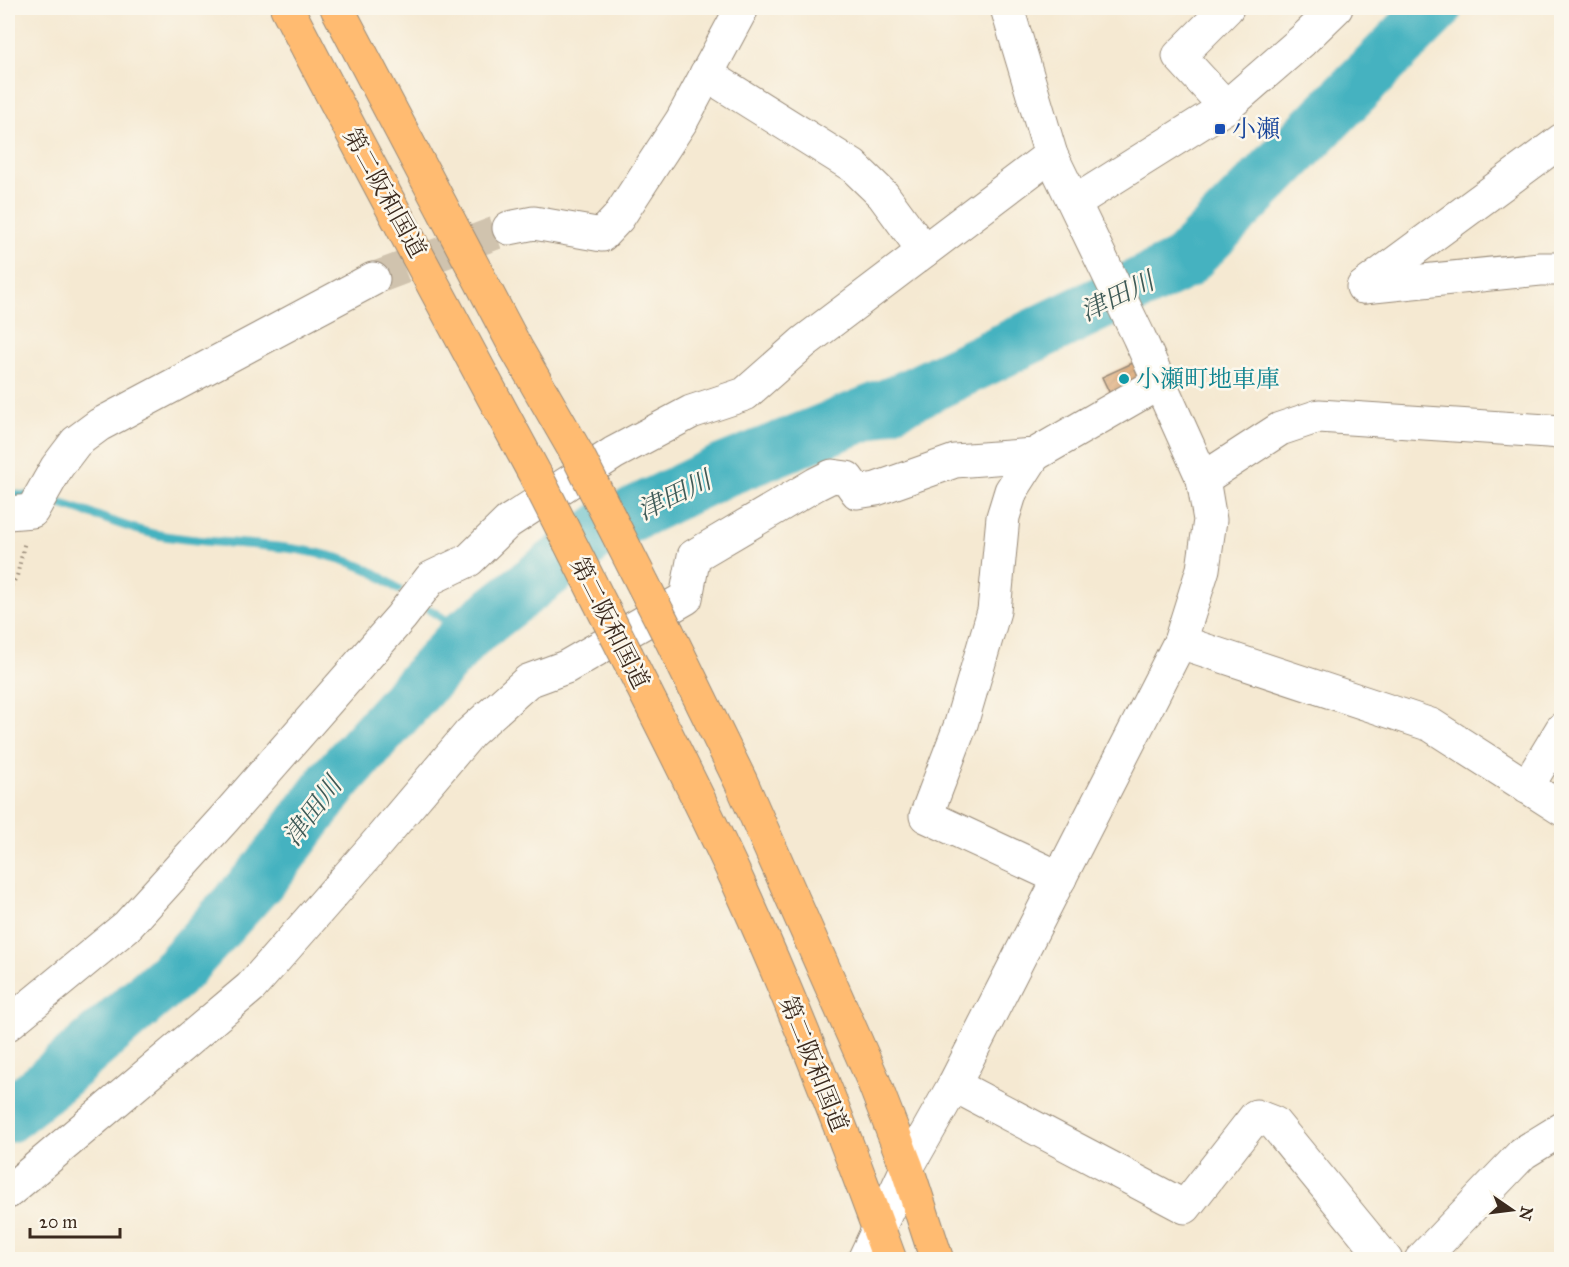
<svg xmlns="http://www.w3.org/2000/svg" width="1569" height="1267" viewBox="0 0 1569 1267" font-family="'IM FELL Great Primer','Noto Serif JP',serif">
  <defs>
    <pattern id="building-hatch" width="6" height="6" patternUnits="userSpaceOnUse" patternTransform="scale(1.5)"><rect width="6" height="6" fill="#dca36c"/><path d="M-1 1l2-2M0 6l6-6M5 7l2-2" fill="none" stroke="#b48558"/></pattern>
  </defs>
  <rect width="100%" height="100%" fill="#fbf7ec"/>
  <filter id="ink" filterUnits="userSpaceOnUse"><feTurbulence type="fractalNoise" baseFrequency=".0167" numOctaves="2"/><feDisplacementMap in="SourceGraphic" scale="12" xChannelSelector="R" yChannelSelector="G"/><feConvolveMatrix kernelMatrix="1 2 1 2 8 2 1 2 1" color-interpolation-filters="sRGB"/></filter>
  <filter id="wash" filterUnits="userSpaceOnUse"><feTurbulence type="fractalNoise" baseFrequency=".008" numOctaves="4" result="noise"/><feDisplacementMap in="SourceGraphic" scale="24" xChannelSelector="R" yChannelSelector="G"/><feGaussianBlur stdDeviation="1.35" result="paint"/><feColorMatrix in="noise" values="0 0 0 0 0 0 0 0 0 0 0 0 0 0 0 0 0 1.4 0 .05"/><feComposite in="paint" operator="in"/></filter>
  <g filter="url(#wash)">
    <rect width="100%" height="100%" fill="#f5e9d2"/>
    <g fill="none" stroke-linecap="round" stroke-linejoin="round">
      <g stroke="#44b2c0" stroke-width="9">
        <polyline points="8,494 32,497"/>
        <path d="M45 500C84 508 121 528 159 535 228 548 302 539 367 569 378 574 388 582 398 589"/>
        <polyline points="430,610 467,634"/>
      </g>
      <polyline stroke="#44b2c0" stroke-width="54" points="8,1116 44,1087 178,970 267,871 335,780 467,634 604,528 720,472 898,401 1182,264 1435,8"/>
    </g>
    <g id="blocks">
      <polygon fill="url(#building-hatch)" points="1135,362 1145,382 1113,400 1102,377"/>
    </g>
  </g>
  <g filter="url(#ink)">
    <use href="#blocks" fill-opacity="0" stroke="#988a78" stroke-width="1.5"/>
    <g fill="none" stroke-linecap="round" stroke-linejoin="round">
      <polyline stroke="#d0c3ae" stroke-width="33" stroke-dasharray="33 16" stroke-linecap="butt" points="373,279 509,228"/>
      <defs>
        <g id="minor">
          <polyline points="706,74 853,166 883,195 924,251"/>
          <polyline points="1226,107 1179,56 1227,8"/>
          <polyline points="1075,202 1226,107 1302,41 1336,8"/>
          <polyline points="509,228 534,223 602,235 618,218 682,120 742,8"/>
          <polyline points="1363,287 1562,140"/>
          <polyline points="1364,287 1540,269 1562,269"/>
          <polyline points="1034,455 1011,491 1003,517 994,611 961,724 926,816 1060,878"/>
          <polyline points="1203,479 1280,429 1319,416 1562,432"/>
          <polyline points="8,513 32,511 57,467 76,442 99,425 373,279"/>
          <polyline points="1180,642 1431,725 1562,809"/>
          <polyline points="1527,787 1562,729"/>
          <polyline points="8,1024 127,926 224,819 401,617 431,578 469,560 508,522 614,453 691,412 745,394 804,342 1051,155"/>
          <polyline points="954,1085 1185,1207 1256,1116 1274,1123 1386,1260"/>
          <polyline points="8,1192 251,987 372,849 470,733 528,681 566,667 686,598 694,556 816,484 832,476 847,478 857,492 876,489 955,461 1034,455 1159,383"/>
          <polyline points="864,1260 907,1168 954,1085 1180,642 1203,569 1210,520 1203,479 1139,337 1051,155 1007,8"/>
          <polyline points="1421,1260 1523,1153 1562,1129"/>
        </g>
        <g id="highway">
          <path d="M287 8C368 165 452 320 536 476"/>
          <polyline points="337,8 516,348 577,454"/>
          <polyline points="668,633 741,782 873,1080 907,1168 937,1260"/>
          <path d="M627 656C667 735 707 813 743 893 797 1012 845 1136 890 1260"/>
        </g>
      </defs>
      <use href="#minor" stroke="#988a78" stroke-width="35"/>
      <use href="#highway" stroke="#988a78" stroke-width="35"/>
      <polyline stroke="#988a78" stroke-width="4" stroke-dasharray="1.5 4.5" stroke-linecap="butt" points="8,591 17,576 25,541"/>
      <use href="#minor" stroke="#fff" stroke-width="33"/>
      <use href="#highway" stroke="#ffbb71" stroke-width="33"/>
      <defs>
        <g id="highway-bridge">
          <polyline points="577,454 668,633"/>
          <polyline points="536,476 627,656"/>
        </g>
      </defs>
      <use href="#highway-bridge" stroke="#988a78" stroke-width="35" stroke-linecap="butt"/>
      <use href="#highway-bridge" stroke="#ffbb71" stroke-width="33"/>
    </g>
  </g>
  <rect fill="#1a4fb4" stroke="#fbf7ec" stroke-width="2" x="1214" y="123" width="12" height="12" rx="3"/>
  <circle fill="#0f9aa8" stroke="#fbf7ec" stroke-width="2" cx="1124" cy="379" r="6"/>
  <g text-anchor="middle" stroke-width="5" stroke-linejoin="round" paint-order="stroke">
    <g font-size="24" fill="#164399" stroke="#fbf7ec" text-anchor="start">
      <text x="1232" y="137">小瀬</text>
    </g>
    <g font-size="24" fill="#3b2a1e" stroke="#fbf7ec">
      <text transform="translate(385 193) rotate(61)" y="8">第二阪和国道</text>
      <text transform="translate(610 623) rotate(63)" y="8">第二阪和国道</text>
      <text transform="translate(814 1064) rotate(68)" y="8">第二阪和国道</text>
    </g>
    <g font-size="24" fill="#0d838f" stroke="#fbf7ec" text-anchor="start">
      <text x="1136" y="387">小瀬町地車庫</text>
    </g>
    <g font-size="26" font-style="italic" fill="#3e5a57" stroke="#fbf7ec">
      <text transform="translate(1117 296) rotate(-26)" y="9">津田川</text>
      <text transform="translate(674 495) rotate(-26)" y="9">津田川</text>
      <text transform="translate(312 811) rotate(-53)" y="9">津田川</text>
    </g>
  </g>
  <rect width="1569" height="1267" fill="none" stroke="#fbf7ec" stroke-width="30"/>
  <g transform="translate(1512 1210) rotate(104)" stroke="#fbf7ec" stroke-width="4.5" paint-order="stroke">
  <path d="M0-4.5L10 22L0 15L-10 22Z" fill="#3b2a1e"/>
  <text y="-9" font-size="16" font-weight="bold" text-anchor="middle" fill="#3b2a1e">N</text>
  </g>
  <path d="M30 1228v9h90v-9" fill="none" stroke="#3b2a1e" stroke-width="3"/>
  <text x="39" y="1228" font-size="18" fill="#3b2a1e" stroke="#fbf7ec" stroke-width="4.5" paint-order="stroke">20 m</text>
</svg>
